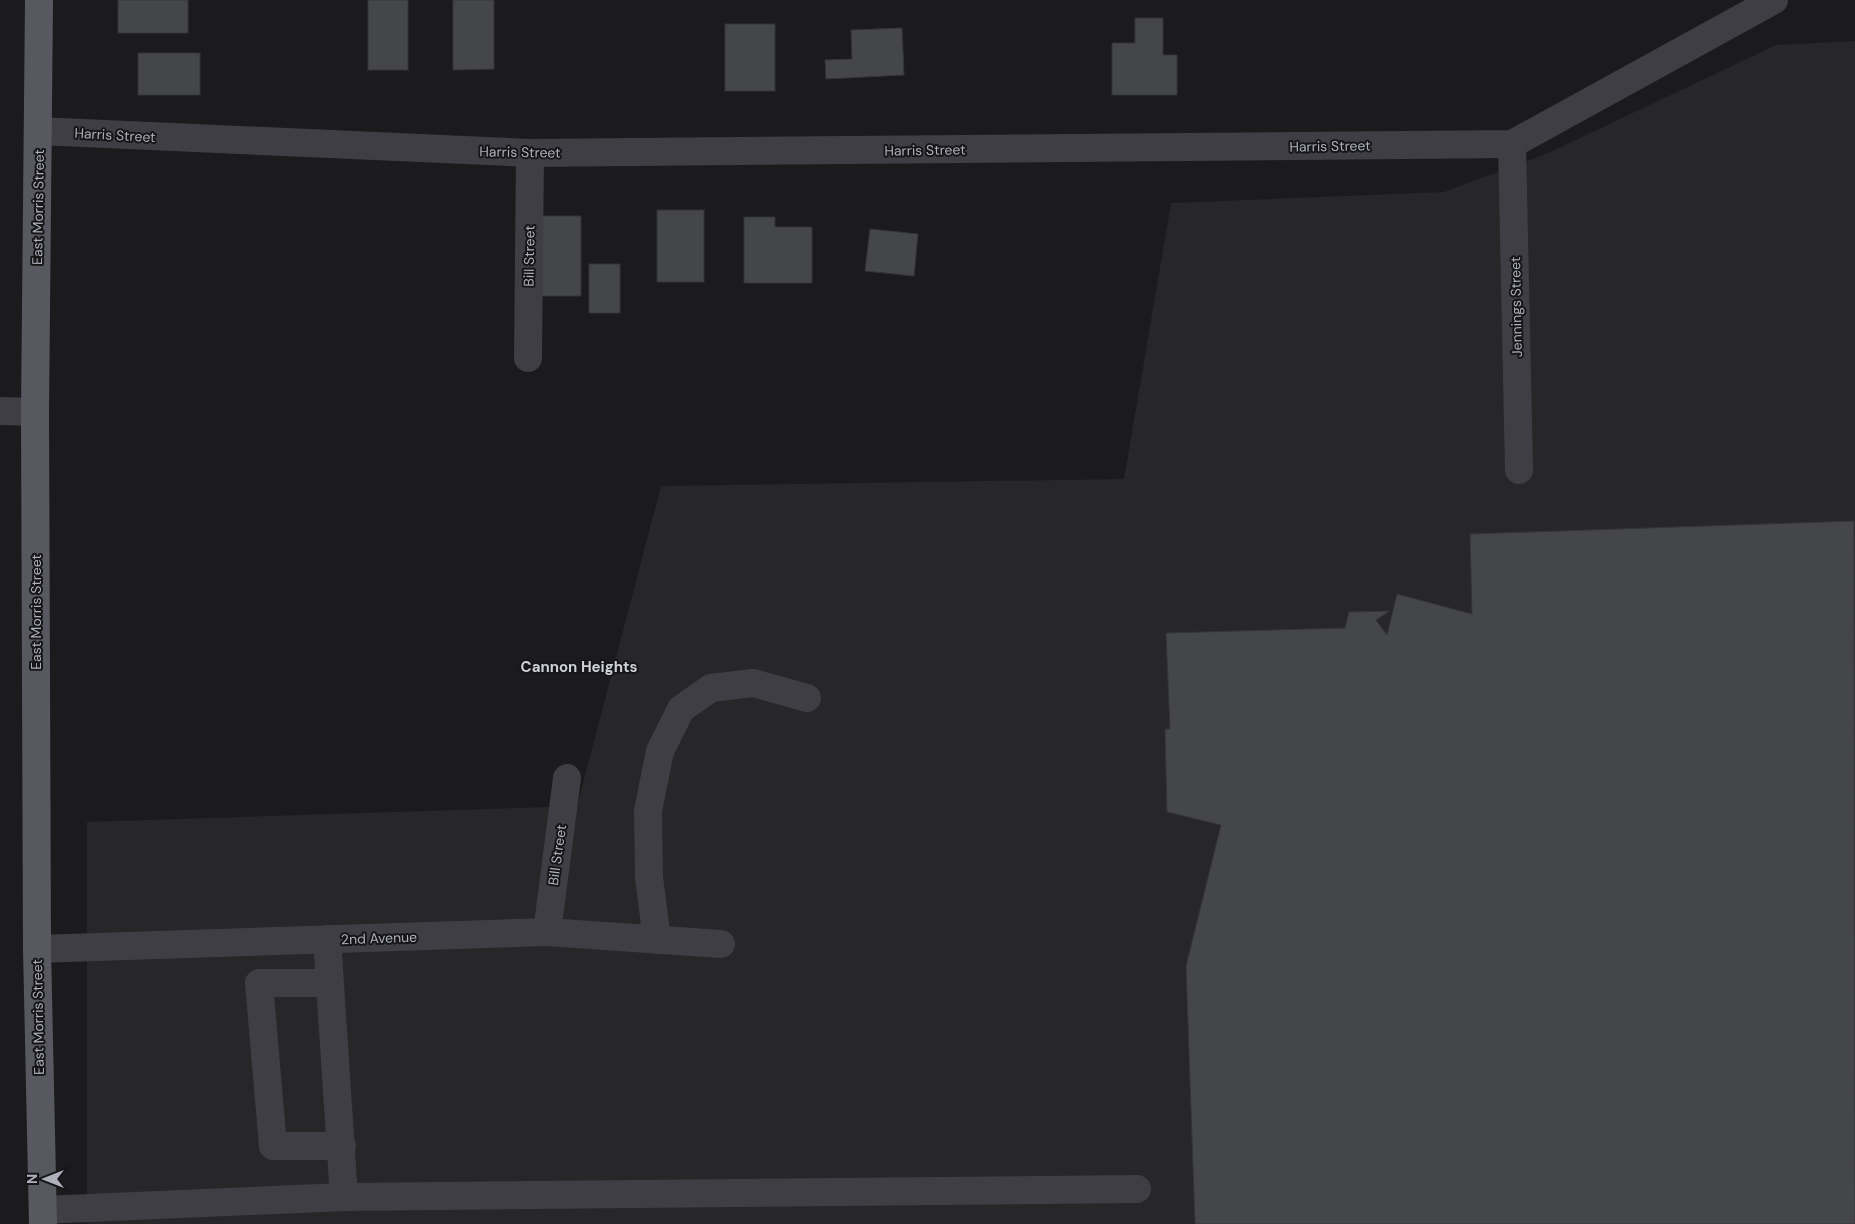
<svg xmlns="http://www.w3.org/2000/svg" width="1855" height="1224" viewBox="0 0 1855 1224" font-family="'DM Sans',sans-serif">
  <rect width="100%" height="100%" fill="#1b1b1d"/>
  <polygon fill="#27272a" points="1855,41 1855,1224 87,1224 87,822 577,806 661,486 1124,479 1171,203 1444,192 1546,154 1776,45"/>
  <g fill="#45464a" stroke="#353539">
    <rect x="118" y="0" width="70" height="33"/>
    <rect x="368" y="0" width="40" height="70"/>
    <polygon points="453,0 494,0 494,69 453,70"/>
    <polygon points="1135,18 1163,18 1163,55 1177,55 1177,95 1112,95 1112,43 1135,43"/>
    <rect x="725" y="24" width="50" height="67"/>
    <polygon points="902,28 904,75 826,79 825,60 852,59 851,30"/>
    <rect x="138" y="53" width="62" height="42"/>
    <rect x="657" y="210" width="47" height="72"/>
    <rect x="537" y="216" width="44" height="80"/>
    <polygon points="744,217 775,217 775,227 812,227 812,283 744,283"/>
    <polygon points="870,229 918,234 914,276 865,271"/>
    <rect x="589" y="264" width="31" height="49"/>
    <polygon points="1854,521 1855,1224 1195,1224 1186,966 1221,825 1167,812 1165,729 1170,729 1166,633 1345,628 1349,612 1390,611 1376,620 1387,635 1397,594 1472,614 1470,534"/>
  </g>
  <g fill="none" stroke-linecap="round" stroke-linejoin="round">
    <g stroke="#3e3e44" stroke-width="28">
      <polyline points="39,131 530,153 1512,144 1774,0"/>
      <polyline points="1512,144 1519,470"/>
      <polyline points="528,358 530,153"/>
      <polyline points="0,411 35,412"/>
      <polyline points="547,932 567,778"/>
      <polyline points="327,939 344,1197"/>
      <polyline points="657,940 649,877 648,811 660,751 681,709 711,688 753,683 807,698"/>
      <polyline points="37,949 547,932 721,944"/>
      <polyline points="329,983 259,983 273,1146 342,1146"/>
      <polyline points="43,1210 344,1197 1137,1189"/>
    </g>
    <polyline stroke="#585960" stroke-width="28" points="39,0 35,412 37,949 43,1224"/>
  </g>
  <g text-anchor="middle" stroke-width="4" stroke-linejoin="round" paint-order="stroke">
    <g font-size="14" fill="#aeb1bb" stroke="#161618">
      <text transform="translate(115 135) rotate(3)" y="5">Harris Street</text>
      <text transform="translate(1330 146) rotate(-1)" y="5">Harris Street</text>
      <text transform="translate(925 150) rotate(-1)" y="5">Harris Street</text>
      <text transform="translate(520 152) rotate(1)" y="5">Harris Street</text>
      <text transform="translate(38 207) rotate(-89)" y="5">East Morris Street</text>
      <text transform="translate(529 256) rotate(-89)" y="5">Bill Street</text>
      <text transform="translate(1516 307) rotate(-91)" y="5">Jennings Street</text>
      <text transform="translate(36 612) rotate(-90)" y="5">East Morris Street</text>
      <text transform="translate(557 855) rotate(-82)" y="5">Bill Street</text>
      <text transform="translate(379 938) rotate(-2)" y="5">2nd Avenue</text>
      <text transform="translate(38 1017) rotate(-91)" y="5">East Morris Street</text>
    </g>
    <g font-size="15" font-weight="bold" fill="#cfd1d8" stroke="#161618">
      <text x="579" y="672">Cannon Heights</text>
    </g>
  </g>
  <g transform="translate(45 1179) rotate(270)" stroke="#161618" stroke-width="4" paint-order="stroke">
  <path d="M0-4L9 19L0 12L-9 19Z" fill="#aeb1bb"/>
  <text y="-8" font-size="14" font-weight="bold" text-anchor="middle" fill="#aeb1bb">N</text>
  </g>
</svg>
